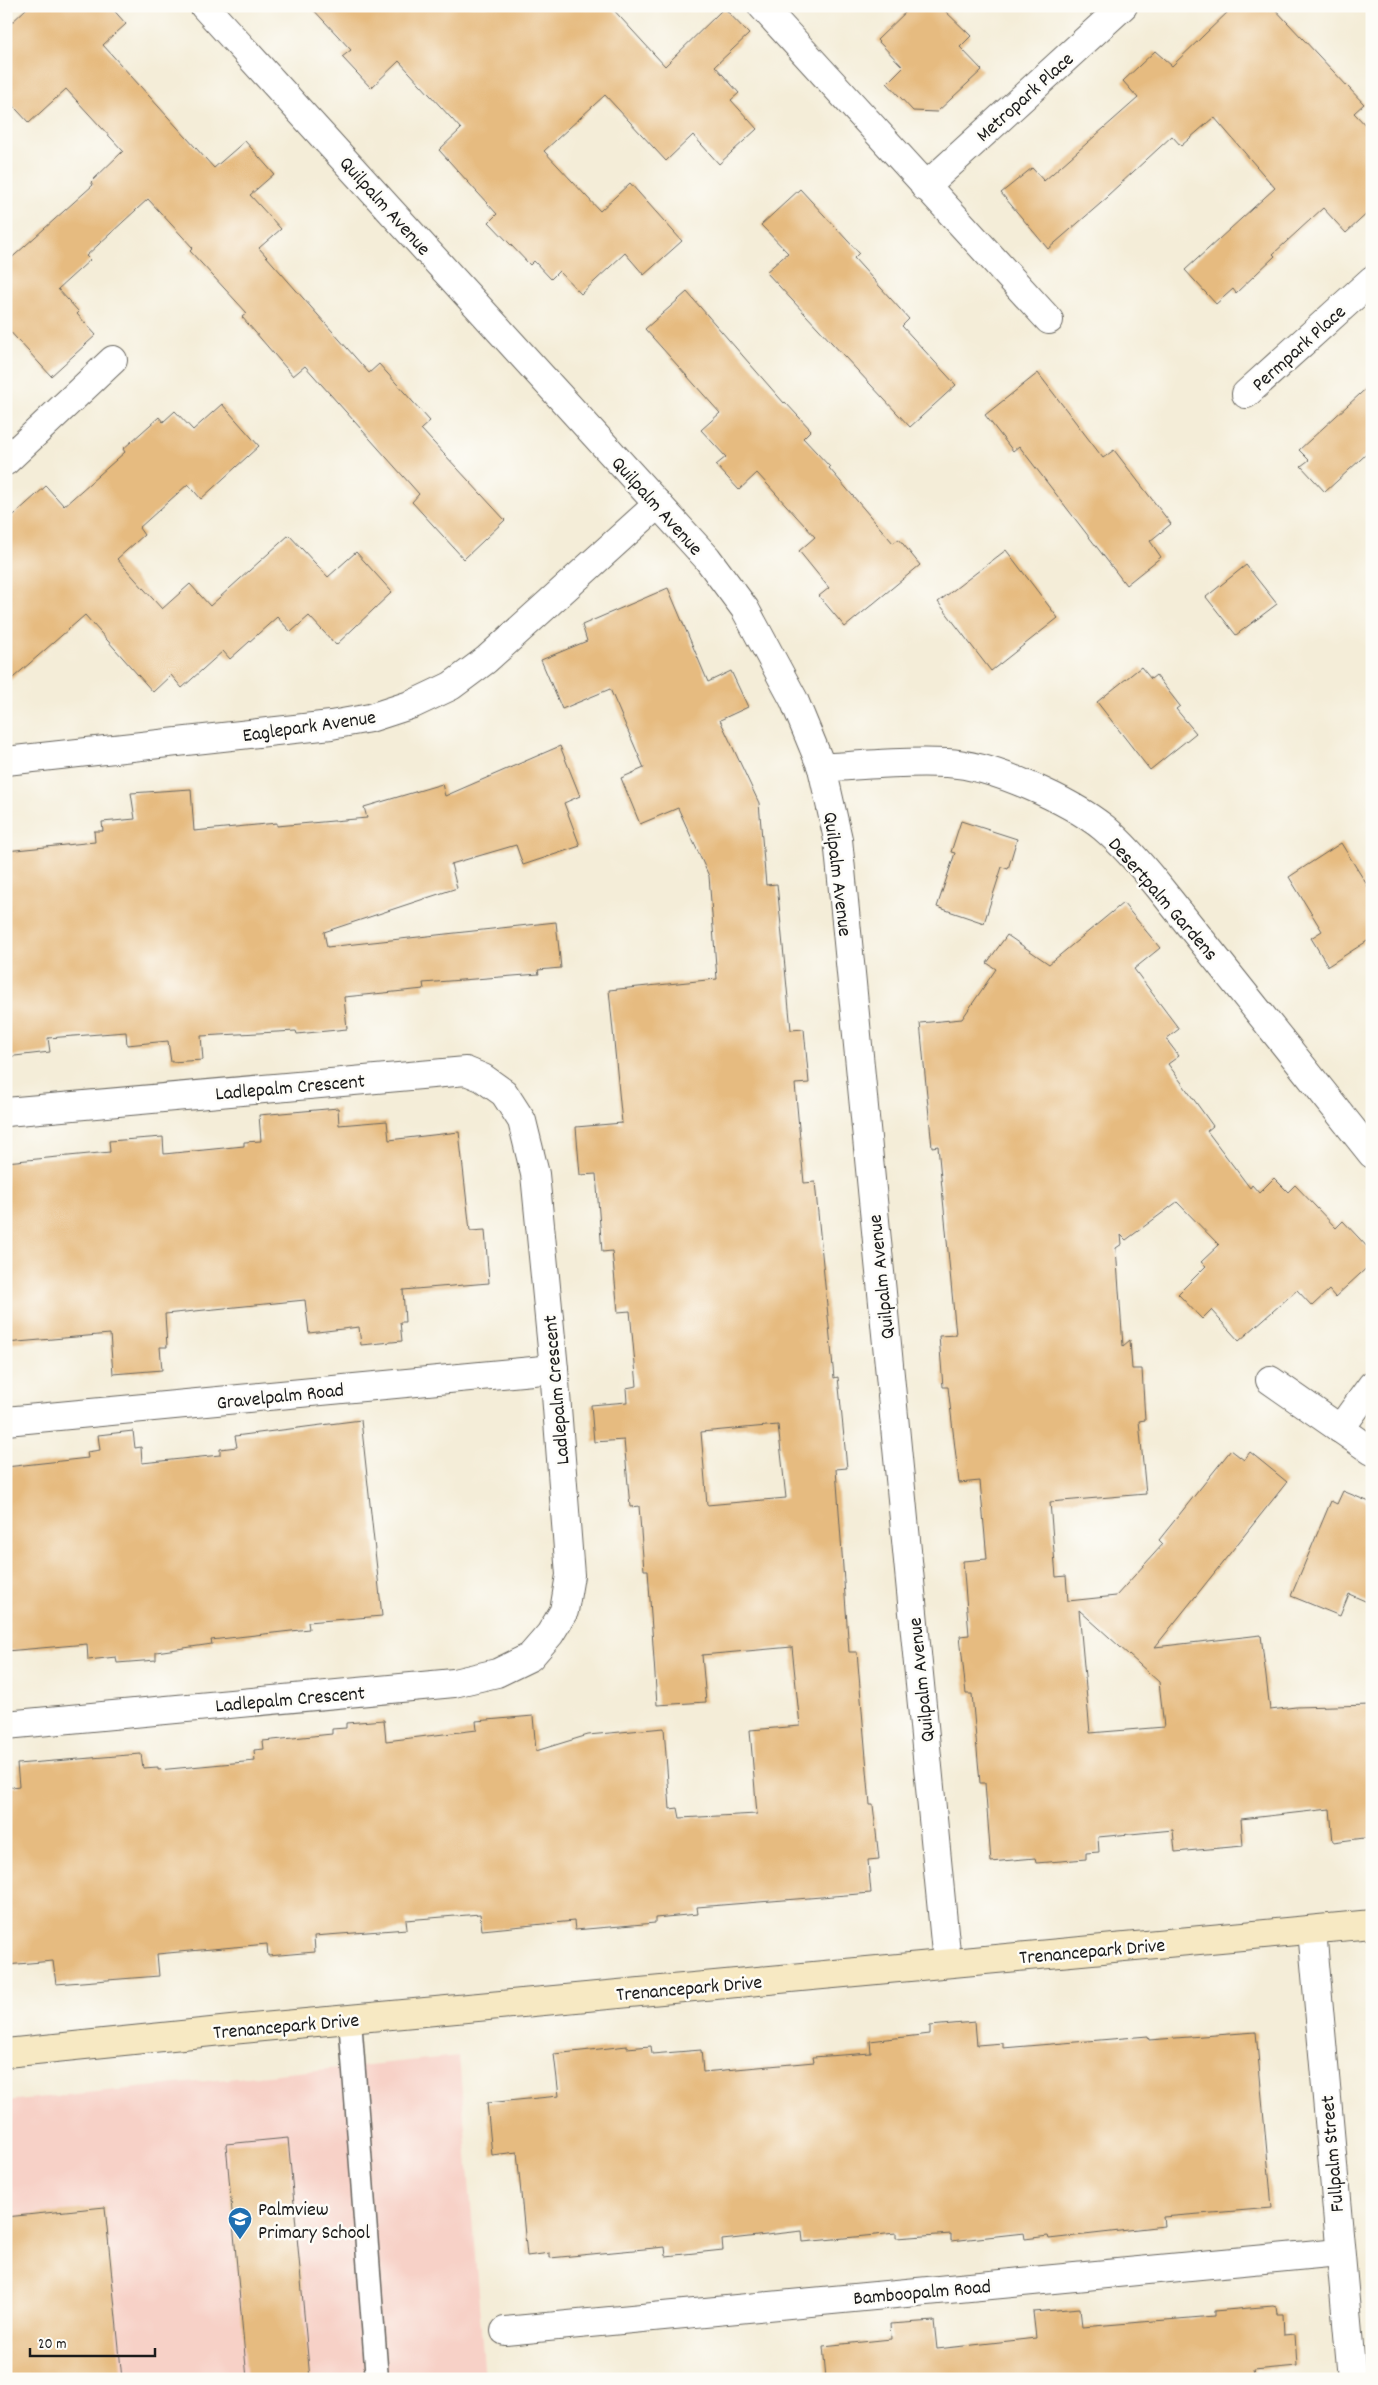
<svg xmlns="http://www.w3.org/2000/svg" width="1378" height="2385" viewBox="0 0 1378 2385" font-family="Dekko,sans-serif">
  <rect width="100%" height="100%" fill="#fdfcf7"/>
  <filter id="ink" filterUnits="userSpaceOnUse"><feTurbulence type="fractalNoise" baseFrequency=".02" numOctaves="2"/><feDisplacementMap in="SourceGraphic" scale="10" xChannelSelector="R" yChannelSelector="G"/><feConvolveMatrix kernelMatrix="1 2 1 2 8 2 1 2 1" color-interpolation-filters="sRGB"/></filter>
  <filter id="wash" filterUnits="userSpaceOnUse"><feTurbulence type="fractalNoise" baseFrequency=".0096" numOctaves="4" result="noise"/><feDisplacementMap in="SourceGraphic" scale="20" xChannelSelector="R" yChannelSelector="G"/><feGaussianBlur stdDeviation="1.12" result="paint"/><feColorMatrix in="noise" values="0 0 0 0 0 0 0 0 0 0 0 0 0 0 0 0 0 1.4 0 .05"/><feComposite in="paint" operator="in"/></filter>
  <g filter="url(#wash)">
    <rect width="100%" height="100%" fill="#f4edd8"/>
    <polygon fill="#f7d1c7" points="459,2056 485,2379 6,2379 6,2101"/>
    <g id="blocks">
      <g fill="#e6bb80" fill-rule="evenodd">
        <polygon points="29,6 110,6 126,24 103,45 214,168 245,141 274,174 250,195 281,229 259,248 369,373 379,364 430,421 421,429 505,520 464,559 412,502 419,494 305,366 293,376 242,317 247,313 190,251 193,248 148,199 86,256 90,260 58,289 79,312 77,314 96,335 51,376 6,327 6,263 93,185 91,182 123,151 66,89 29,123 6,98 6,28"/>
        <polygon points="310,6 610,6 665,66 724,8 749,34 715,66 739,93 731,100 757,129 719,164 693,135 666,161 605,95 544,151 600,211 630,183 682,241 644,275 625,253 581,294 559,271 551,279 534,261 530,265 489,222 497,214 439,150 461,129 399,61 371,88 342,57 351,50"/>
        <polygon points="912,6 940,6 971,36 960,47 982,70 937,112 913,111 887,83 903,67 877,40"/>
        <polygon points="1234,6 1272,6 1364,104 1354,113 1372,132 1372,209 1346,233 1323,208 1273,254 1275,256 1236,293 1233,289 1216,304 1185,270 1275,188 1214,117 1181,146 1172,136 1107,196 1108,197 1048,249 1001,193 1032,168 1044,181 1138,98 1123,81 1155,51 1172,66"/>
        <polygon points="800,189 859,253 854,258 909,319 902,326 956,385 910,427 766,272 788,253 761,225"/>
        <polygon points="687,292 784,403 785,402 811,430 803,438 830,467 829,468 893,543 899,539 920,565 845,627 819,596 829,588 799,551 815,537 757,473 739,490 716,465 726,457 701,430 720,413 645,329"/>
        <polygon points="1038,373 1103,458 1114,450 1171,524 1150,541 1161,557 1126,585 1019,446 1013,451 985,415"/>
        <polygon points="1372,383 1372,449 1325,492 1301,466 1309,460 1299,450"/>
        <polygon points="222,404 259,446 201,499 188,484 139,528 144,535 117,559 162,609 190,584 210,606 289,535 328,577 356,552 392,592 336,645 309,616 291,632 277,617 230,659 223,651 182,688 171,675 153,692 85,615 6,684 6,522 46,486 64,506 125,452 123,449 159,417 163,422 175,411 193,430"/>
        <polygon points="1006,550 1058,618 991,671 938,602"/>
        <polygon points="1246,565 1277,604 1236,635 1206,597"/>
        <path d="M668 588 708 682 731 671 748 707 720 720 759 803 766 885 777 884 791 1030 804 1029 809 1083 795 1084 804 1183 815 1182 834 1378 838 1377 847 1468 836 1469 849 1652H857L870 1805H873L879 1859 868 1860 871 1893 697 1907 698 1914 655 1918V1923L575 1930 574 1921 482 1930 480 1914 406 1920 407 1929 314 1936 315 1952 268 1956 267 1944 157 1954 159 1976 56 1984 53 1961 6 1965V1788L19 1786 17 1764 141 1754 143 1768 158 1767V1770L255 1761 254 1750 264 1749 263 1741 332 1734V1729L346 1728V1723L384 1720 386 1741 477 1730 476 1721 533 1716 536 1751 588 1735 664 1728 670 1809 678 1808 680 1818 757 1814 750 1730 800 1726 792 1647 702 1655 706 1702 657 1705 648 1570H644L639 1506 630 1507 624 1440 594 1442 591 1405 627 1402 626 1388 637 1386 630 1311 618 1312 612 1251 602 1252 596 1174 580 1175 576 1127 622 1123 609 990 717 979 709 876 678 808 640 824 621 778 644 768 610 689 562 709 541 660 587 641 582 625ZM778 1425 786 1498 707 1505 701 1432Z"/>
        <polygon points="1141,667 1151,679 1156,675 1180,706 1176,709 1196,733 1150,770 1097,702"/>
        <polygon points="560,746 580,796 564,803 580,846 523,865 516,845 451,864 457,888 324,932 327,947 556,922 561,968 538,970 539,974 423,983 424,989 344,997 347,1029 297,1034 296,1031 201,1036 203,1060 171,1062 168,1041 127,1045 126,1032 48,1038 50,1052 6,1057 6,851 95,842 94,831 103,831 102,822 135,819 131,793 191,789 194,831 277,823 277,826 367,818 364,807 442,784 445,796"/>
        <polygon points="961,821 1017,839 1008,869 1002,867 984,923 937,907 955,853 951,852"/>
        <polygon points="1341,843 1372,893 1372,938 1328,966 1311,938 1322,931 1289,877"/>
        <path d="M1123 903 1160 948 1134 969 1179 1029 1166 1039 1179 1056 1168 1064 1213 1126 1207 1131 1250 1188 1252 1185 1259 1193 1274 1178 1288 1192 1295 1185 1336 1228 1343 1221 1372 1252V1263L1335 1297 1329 1290 1312 1306 1297 1290 1239 1341 1211 1310 1202 1319 1178 1294 1206 1266 1201 1262 1219 1245 1177 1202 1126 1240 1121 1235 1122 1244 1116 1248 1123 1346 1130 1340 1132 1369H1142L1145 1420 1139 1421 1146 1494 1050 1502 1056 1577 1066 1576 1068 1601 1116 1596 1163 1544 1159 1540 1231 1450 1244 1460 1250 1452 1287 1482 1155 1647 1261 1635 1270 1710 1296 1707 1372 1705V1837L1333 1842 1330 1809 1241 1819 1243 1846 1175 1852 1173 1830 1098 1837 1099 1852 1086 1853V1859L1036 1863 1035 1858 991 1862 985 1783H980L972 1694H966L960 1636 969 1635 963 1561 987 1559 980 1481 959 1483 948 1387H943L939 1336 956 1335 938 1146 932 1147 920 1023 962 1019 996 969 987 963 1007 935 1049 964ZM1079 1610 1159 1682 1164 1727 1090 1733Z"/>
        <polygon points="338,1108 339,1125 387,1121 389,1140 459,1132 470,1231 485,1230 489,1283 403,1290 405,1322 400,1322 402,1341 361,1345 359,1327 309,1333 305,1300 165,1314 167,1347 160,1347 162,1370 113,1374 110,1334 6,1343 6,1162 110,1152 109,1141 163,1137 164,1154 244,1146 244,1142 261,1141 259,1115"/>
        <polygon points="361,1420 382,1616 308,1622 309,1629 211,1640 212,1644 156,1652 156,1660 117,1663 116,1657 88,1660 87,1644 6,1651 6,1467 88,1458 87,1452 100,1450 98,1435 133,1431 135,1448 141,1447 142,1463 220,1455 220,1449 237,1447 235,1436"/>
        <polygon points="1343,1491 1372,1503 1372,1604 1349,1594 1340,1616 1291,1596 1331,1501 1337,1504"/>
        <polygon points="975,2022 977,2045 1003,2043 1003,2048 1148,2036 1149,2040 1256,2032 1272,2208 1163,2217 1164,2226 1049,2239 1048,2236 1025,2239 1024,2233 951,2241 951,2234 896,2238 896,2233 803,2242 802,2231 722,2240 723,2250 666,2256 665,2247 550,2258 550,2253 527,2256 517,2152 492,2155 487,2103 559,2096 554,2054 627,2046 627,2048 651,2046 652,2054 701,2050 703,2072 814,2062 813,2057 871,2053 870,2041 930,2034 930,2026"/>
        <polygon points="288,2138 310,2379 247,2379 226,2144"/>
        <polygon points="105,2207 122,2379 6,2379 6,2217"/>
        <polygon points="1273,2306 1276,2307 1277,2314 1283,2314 1284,2335 1295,2334 1297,2366 1254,2370 1255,2375 1213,2379 826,2379 823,2346 891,2339 890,2324 934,2321 937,2349 1036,2338 1033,2312 1080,2308 1082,2327 1214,2316 1214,2311"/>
      </g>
    </g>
  </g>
  <g filter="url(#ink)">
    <use href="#blocks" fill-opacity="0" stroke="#68655e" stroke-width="1"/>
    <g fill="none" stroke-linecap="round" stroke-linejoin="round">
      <defs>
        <polyline id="lane" points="350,2019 377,2379"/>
        <g id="street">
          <polyline points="204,6 707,558 745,609 794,700 822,768 838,839 947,1963"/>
          <polyline points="762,6 1049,320"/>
          <polyline points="925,187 1123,6"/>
          <polyline points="1246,394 1372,280"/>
          <polyline points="6,461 113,360"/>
          <polyline points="6,761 331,725 370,718 413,704 451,686 486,660 658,504"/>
          <path d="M822 768C863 765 906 761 947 763 992 765 1069 800 1104 828 1125 846 1142 866 1159 887L1372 1154"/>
          <polyline points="6,1112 466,1071 483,1078 504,1093 522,1121 535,1174 554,1369 570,1575 564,1611 550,1634 530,1657 497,1673 454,1683 6,1725"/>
          <polyline points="1270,1380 1372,1451"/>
          <polyline points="6,1421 554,1369"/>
          <polyline points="1340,1429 1372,1385"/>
          <polyline points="1312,1930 1352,2379"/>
          <polyline points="505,2331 1339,2252"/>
        </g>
        <polyline id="secondary" points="6,2053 231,2030 1372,1924"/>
      </defs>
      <use href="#lane" stroke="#68655e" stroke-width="25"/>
      <use href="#street" stroke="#68655e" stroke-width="30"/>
      <use href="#secondary" stroke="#68655e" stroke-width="30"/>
      <use href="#lane" stroke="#fff" stroke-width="22"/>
      <use href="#street" stroke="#fff" stroke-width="28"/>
      <use href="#secondary" stroke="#f7e9c3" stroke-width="28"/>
    </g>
  </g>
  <defs>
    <symbol id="school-pin" viewBox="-11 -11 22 30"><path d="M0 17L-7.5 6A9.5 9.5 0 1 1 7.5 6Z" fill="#1f6fb2" stroke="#fdfcf7"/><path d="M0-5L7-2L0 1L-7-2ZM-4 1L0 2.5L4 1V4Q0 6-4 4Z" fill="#fff"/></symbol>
  </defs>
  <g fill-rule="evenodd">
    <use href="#school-pin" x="226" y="2205" width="28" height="38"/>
  </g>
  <g text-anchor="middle" stroke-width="5" stroke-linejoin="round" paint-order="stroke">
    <g font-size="20" fill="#1c1c1c" stroke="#fdfcf7">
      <text transform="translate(1024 96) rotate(-42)" y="7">Metropark Place</text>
      <text transform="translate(386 205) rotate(48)" y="7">Quilpalm Avenue</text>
      <text transform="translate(1298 347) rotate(-42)" y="7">Permpark Place</text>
      <text transform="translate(658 505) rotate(48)" y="7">Quilpalm Avenue</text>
      <text transform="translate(309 725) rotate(-8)" y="7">Eaglepark Avenue</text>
      <text transform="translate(839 874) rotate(83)" y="7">Quilpalm Avenue</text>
      <text transform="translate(1164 898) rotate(49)" y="7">Desertpalm Gardens</text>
      <text transform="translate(290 1086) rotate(-5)" y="7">Ladlepalm Crescent</text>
      <text transform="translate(880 1277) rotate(-96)" y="7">Quilpalm Avenue</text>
      <text transform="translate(555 1390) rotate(-95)" y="7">Ladlepalm Crescent</text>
      <text transform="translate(280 1395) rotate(-6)" y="7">Gravelpalm Road</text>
      <text transform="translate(920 1680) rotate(-96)" y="7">Quilpalm Avenue</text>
      <text transform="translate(290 1698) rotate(-5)" y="7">Ladlepalm Crescent</text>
      <text transform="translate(1092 1950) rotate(-5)" y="7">Trenancepark Drive</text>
      <text transform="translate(689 1987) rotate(-5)" y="7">Trenancepark Drive</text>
      <text transform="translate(286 2025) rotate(-5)" y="7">Trenancepark Drive</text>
      <text transform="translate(1331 2154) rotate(-95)" y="7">Fullpalm Street</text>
      <text transform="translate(922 2291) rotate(-5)" y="7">Bamboopalm Road</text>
    </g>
    <g font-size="20" fill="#1c1c1c" stroke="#fdfcf7" text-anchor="start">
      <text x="258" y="2215">Palmview<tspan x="258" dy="23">Primary School</tspan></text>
    </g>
  </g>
  <rect width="1378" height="2385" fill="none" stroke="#fdfcf7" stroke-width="25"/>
  <path d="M30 2348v8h125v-8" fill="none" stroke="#1c1c1c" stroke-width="2.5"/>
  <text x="38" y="2348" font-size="15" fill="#1c1c1c" stroke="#fdfcf7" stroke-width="4" paint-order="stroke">20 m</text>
</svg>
